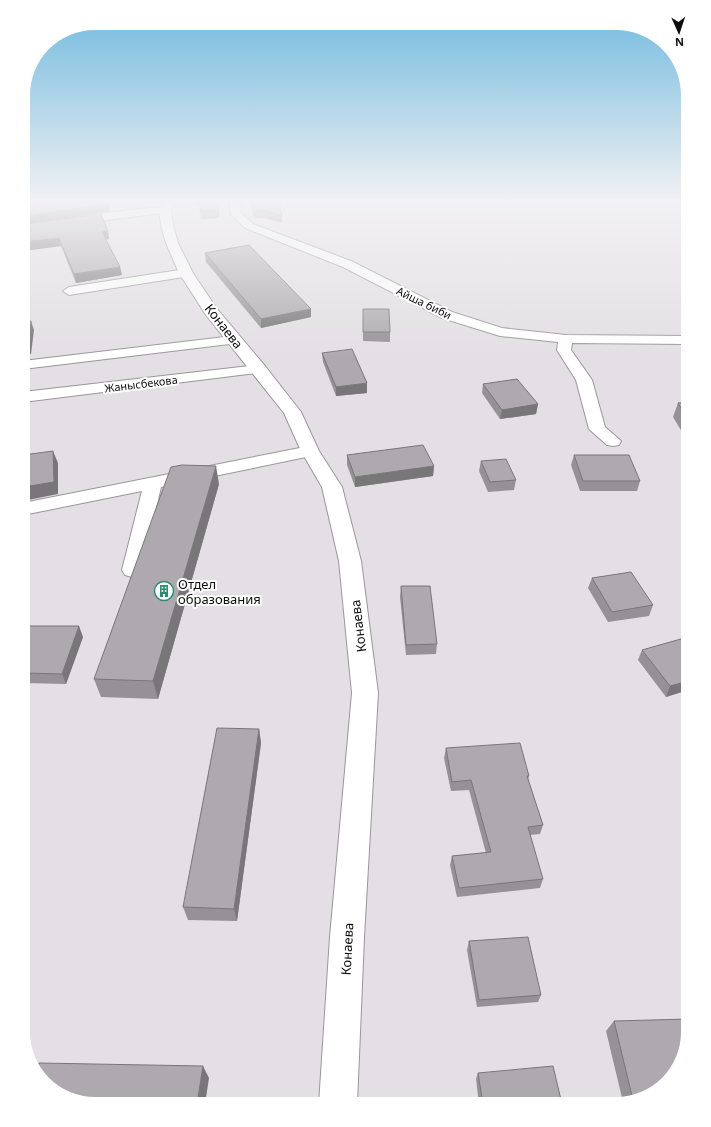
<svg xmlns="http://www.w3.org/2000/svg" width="711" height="1127" viewBox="0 0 711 1127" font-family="'Noto Sans',sans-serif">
  <rect width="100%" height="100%" fill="#e3dfe4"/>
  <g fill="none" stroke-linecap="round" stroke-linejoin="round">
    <defs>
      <g id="minor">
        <polygon points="230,201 240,201 241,213 253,224 351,261 452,312 502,328 566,335 688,336 688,344 572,343 571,350 592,380 605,427 621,441 619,445 613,446 607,445 589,429 576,380 557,350 558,342 500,336 442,318 343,267 245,228 231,214"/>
        <polygon points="165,207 169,208 170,210 169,212 23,231 23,225 128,210"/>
        <polygon points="186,269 192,273 190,276 69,295 63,291 69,287"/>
        <polygon points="233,336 238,337 240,340 238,343 23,369 23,361"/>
        <polygon points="259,365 264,366 266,369 264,372 23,402 23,392"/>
        <polygon points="310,446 316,447 318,451 316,455 161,487 142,570 139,575 132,577 125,575 122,570 142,491 23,515 23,503"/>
      </g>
      <polygon id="secondary" points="164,201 176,201 171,210 173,225 178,243 193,273 217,309 265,366 301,412 319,451 342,487 361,561 378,693 364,937 357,1104 319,1104 330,937 352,693 339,561 322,487 301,451 284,413 206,315 179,273 166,243 161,225 159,210"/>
    </defs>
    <use href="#minor" stroke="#9a969b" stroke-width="2"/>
    <use href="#secondary" stroke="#9a969b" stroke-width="2"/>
    <use href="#minor" fill="#fff" fill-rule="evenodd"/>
    <use href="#secondary" fill="#fff" fill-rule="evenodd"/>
  </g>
  <g fill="#959196">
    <polygon points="23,201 107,201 110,211 38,222 101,214 108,231 109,239 106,239 120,267 122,275 76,283 61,246 23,251"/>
    <polygon points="193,201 219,201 219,218 201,219 200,211 200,205 194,205"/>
    <polygon points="251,201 279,201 282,216 282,223 264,218 254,218"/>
    <polygon points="205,253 311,309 311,317 261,328 206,262"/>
    <polygon points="363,309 390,332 390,342 363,341"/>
    <polygon points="322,353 367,393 336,396 323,362"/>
    <polygon points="483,384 538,404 536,414 500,419 482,393"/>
    <polygon points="688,402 688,442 673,417 678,403"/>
    <polygon points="347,455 434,466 433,476 355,487 347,465"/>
    <polygon points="574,455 640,481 637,491 580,491 571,465"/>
    <polygon points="481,461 516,480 514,490 488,492 479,471"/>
    <polygon points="219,484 158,699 101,697 94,679"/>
    <polygon points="592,578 653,605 649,616 608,622 588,588"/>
    <polygon points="401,586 437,644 436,654 406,655 400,597"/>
    <polygon points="23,626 83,637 66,684 23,683"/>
    <polygon points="688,637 688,690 666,697 638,660 642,650"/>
    <polygon points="259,729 261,743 237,921 188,920 183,907"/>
    <polygon points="446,748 529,776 528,780 543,825 540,834 530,835 543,879 540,888 457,897 450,865 452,856 486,853 469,790 451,791 444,758"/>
    <polygon points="469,941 541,995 538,1002 477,1007 467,950"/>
    <polygon points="614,1021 676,1072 648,1096 623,1102 606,1031"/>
    <polygon points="478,1073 562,1104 479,1104 476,1079"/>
  </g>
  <g fill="#79767a">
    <polygon points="218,201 219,201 219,218 218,210"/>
    <polygon points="108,203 110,211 23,225 23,217"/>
    <polygon points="108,231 109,239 104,240 102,232"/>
    <polygon points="59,238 61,246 23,251 23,242"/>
    <polygon points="120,267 122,275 76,283 74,274"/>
    <polygon points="311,309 311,317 261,328 261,319"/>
    <polygon points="31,321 34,330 31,354 23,355 23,345"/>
    <polygon points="367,383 367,393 336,396 336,387"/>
    <polygon points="538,404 536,414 500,419 502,410"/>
    <polygon points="53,451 58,463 58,494 23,501 23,487"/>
    <polygon points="216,466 219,484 158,699 153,681"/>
    <polygon points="434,466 433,476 355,487 355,477"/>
    <polygon points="79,626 83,637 66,684 62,674"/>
    <polygon points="688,681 688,690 666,697 670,686"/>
    <polygon points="259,729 261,743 237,921 234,909"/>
    <polygon points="203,1066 209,1078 205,1104 197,1104"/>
  </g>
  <g fill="#ada9ae" stroke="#79767a">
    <polygon points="23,201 107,201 108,203 23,217"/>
    <polygon points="200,201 218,201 218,210 200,211"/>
    <polygon points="251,201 279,201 282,216 264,210 253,210"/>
    <polygon points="101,214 108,231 102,232 120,267 74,274 59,238 23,242 23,224"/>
    <polygon points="249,245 311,309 261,319 205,253"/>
    <polygon points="363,309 389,309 390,332 363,332"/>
    <polygon points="23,321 31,321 28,345 23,345"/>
    <polygon points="352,349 367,383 336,387 322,353"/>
    <polygon points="517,379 538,404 502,410 483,384"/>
    <polygon points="688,402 688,420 678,403"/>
    <polygon points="423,445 434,466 355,477 347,455"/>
    <polygon points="53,451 54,482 23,487 23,455"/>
    <polygon points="574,455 629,455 640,481 583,481"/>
    <polygon points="506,459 516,480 490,482 481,461"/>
    <polygon points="182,465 216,466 153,681 94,679 171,467"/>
    <polygon points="631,572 653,605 612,612 592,578"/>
    <polygon points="401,586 430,586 437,644 406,645"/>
    <polygon points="23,626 79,626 62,674 23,673"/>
    <polygon points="688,637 688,681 670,686 642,650"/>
    <polygon points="217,728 259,729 234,909 183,907"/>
    <polygon points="520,743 529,776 527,776 543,825 528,827 543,879 459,888 452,856 491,852 471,780 452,782 446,748"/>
    <polygon points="528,937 541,995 479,1000 469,941"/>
    <polygon points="688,1019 688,1032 676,1072 649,1095 632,1096 614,1021"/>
    <polygon points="39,1063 203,1066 197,1104 91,1104 55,1092 37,1071"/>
    <polygon points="553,1066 562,1104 483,1104 478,1073"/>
  </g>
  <linearGradient id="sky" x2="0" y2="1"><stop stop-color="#6eb9de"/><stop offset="0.56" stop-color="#f2f1f3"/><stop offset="1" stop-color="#f2f1f3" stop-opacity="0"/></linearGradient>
  <rect width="711" height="358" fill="url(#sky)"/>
  <defs>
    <symbol id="building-ring" viewBox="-11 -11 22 22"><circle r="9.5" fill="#fff" stroke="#28906d" stroke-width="1.5"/><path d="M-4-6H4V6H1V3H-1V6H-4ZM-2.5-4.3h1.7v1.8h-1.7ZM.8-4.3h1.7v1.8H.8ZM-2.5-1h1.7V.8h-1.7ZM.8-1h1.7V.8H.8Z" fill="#28906d"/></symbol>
  </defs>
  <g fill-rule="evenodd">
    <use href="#building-ring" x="153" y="580" width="22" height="22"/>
  </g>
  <g text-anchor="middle" stroke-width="4" stroke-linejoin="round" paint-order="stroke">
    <g font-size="11" fill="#0e0d0e" stroke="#fff">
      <text transform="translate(424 303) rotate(26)" y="4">Айша биби</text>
      <text transform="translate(141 384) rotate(-7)" y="4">Жанысбекова</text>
    </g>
    <g font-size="13" fill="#0e0d0e" stroke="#fff">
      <text transform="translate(224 326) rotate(52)" y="5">Конаева</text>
      <text transform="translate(358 626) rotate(-97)" y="5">Конаева</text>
      <text transform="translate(347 949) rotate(-87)" y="5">Конаева</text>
    </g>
    <g font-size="13" fill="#0e0d0e" stroke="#fff" text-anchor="start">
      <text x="178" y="589">Отдел<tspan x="178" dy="15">образования</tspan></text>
    </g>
  </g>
  <path d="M0 0H711V1127H0ZM95 30H616A65 65 0 0 1 681 95V1032A65 65 0 0 1 616 1097H95A65 65 0 0 1 30 1032V95A65 65 0 0 1 95 30Z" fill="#fff" fill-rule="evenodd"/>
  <g transform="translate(679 32) rotate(177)" stroke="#ffffff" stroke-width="3" paint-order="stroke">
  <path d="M0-3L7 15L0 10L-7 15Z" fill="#0e0d0e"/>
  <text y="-6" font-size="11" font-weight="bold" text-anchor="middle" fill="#0e0d0e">N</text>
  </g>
</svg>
